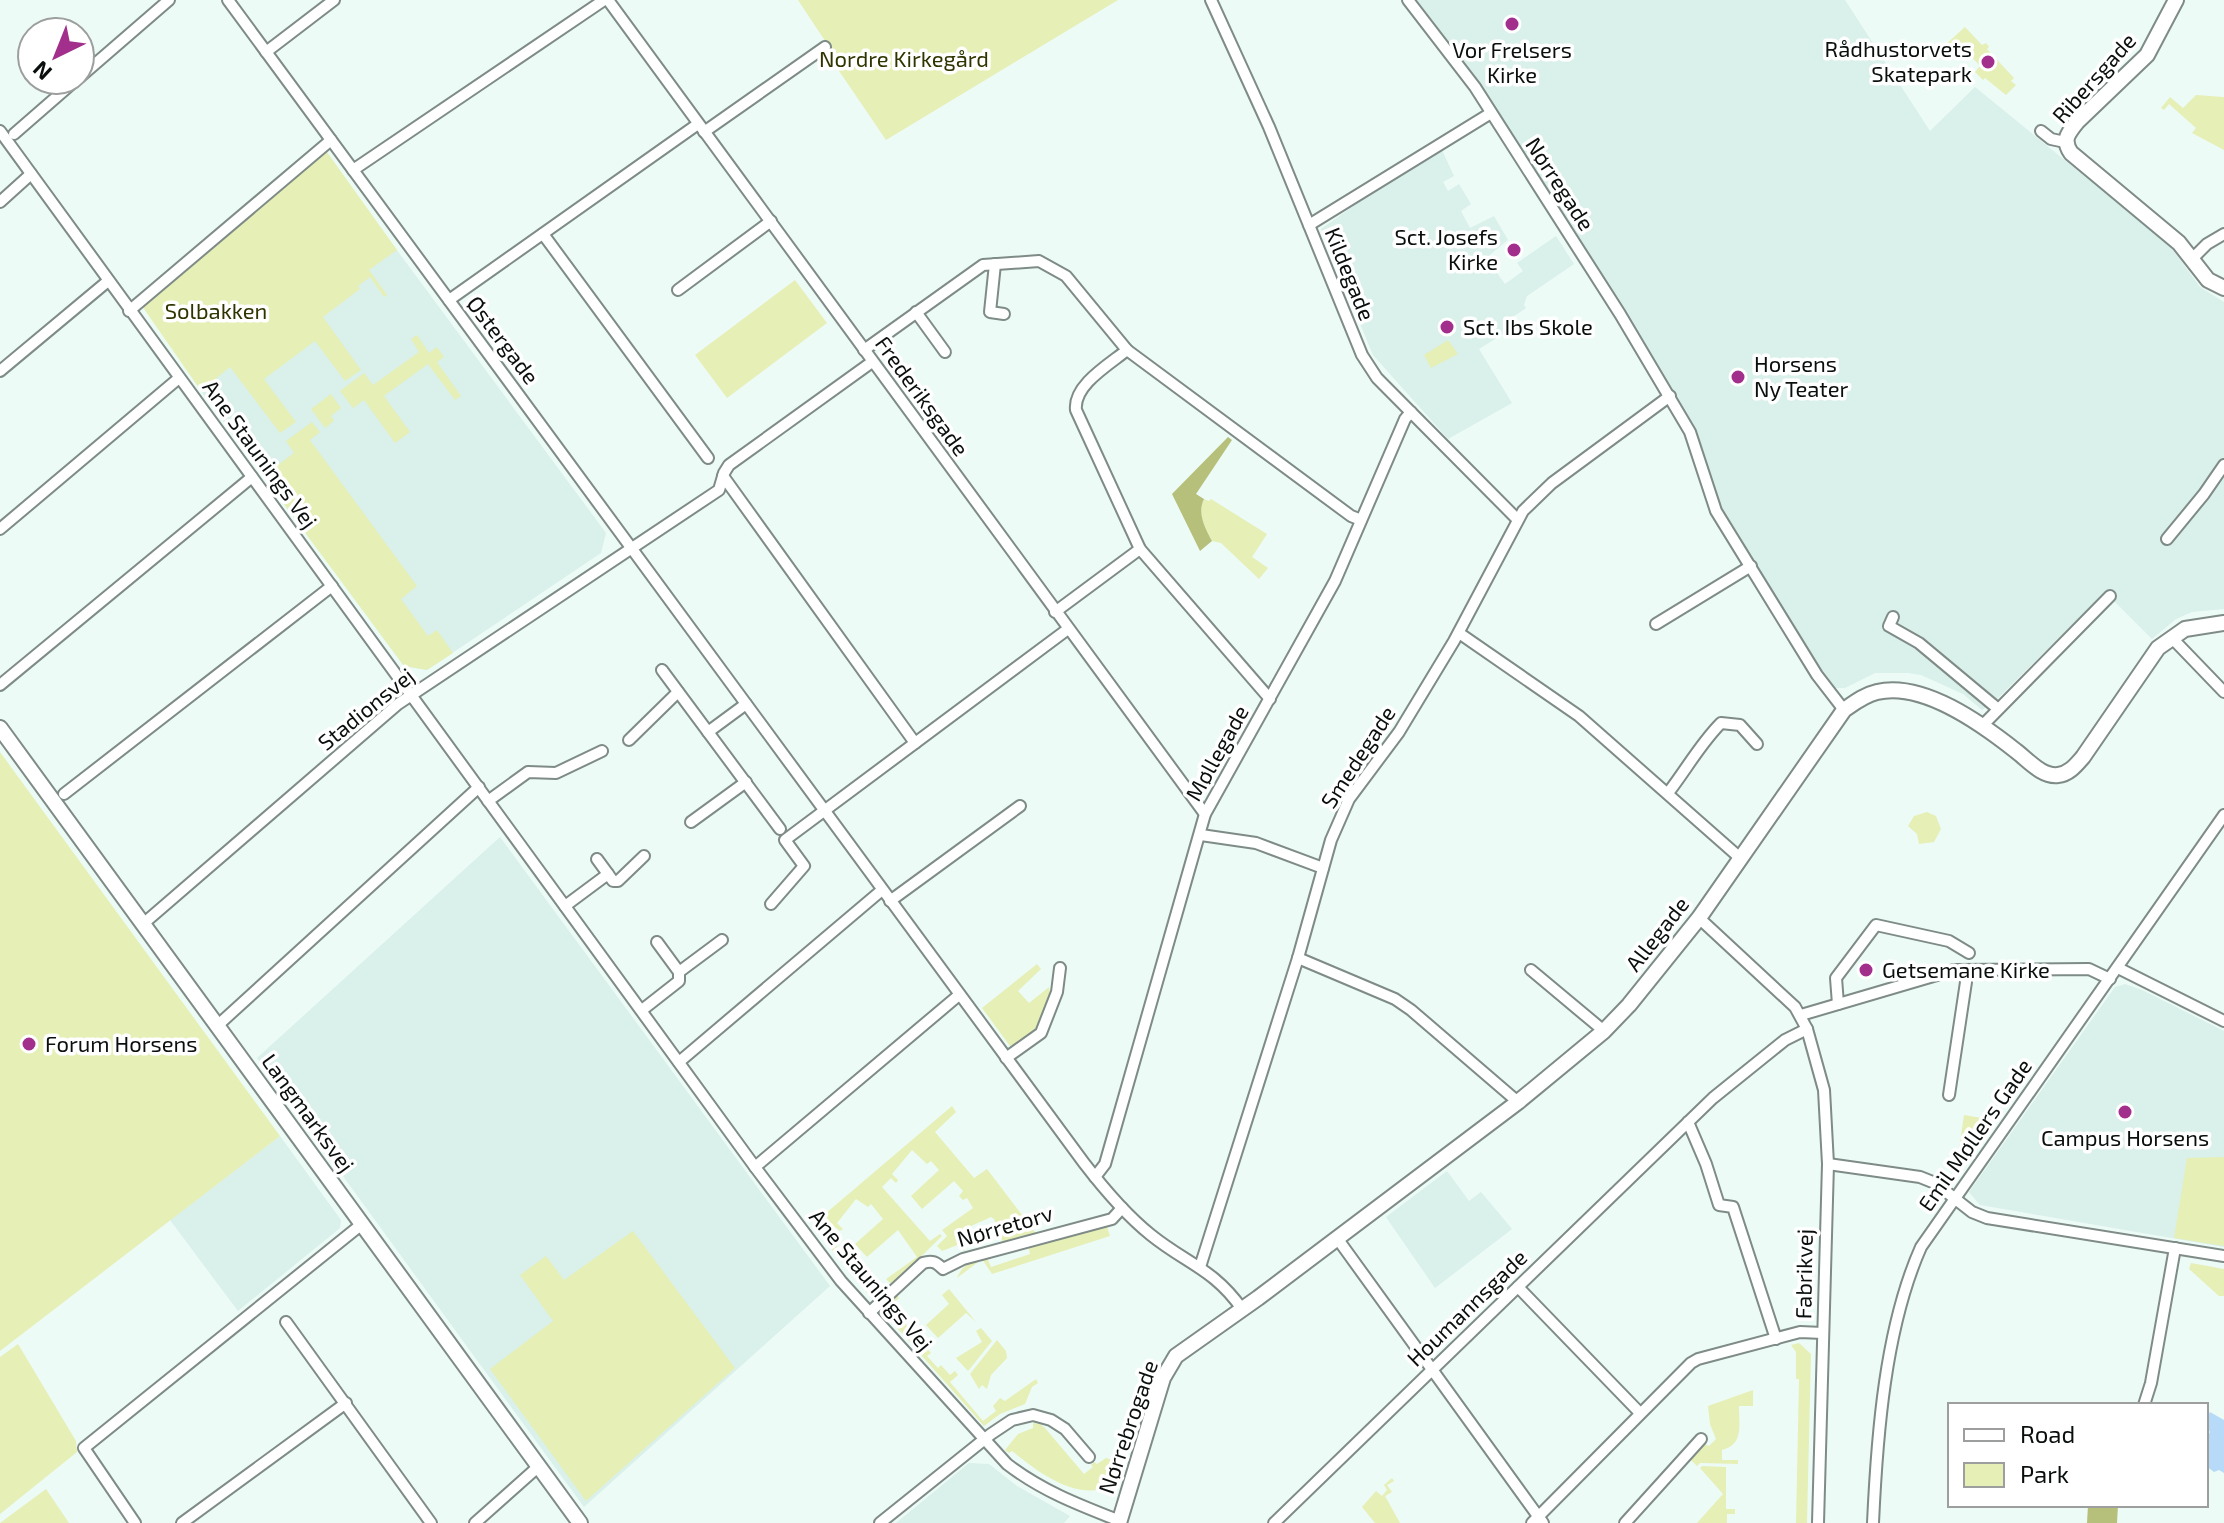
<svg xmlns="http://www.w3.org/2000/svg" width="2224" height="1523" viewBox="0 0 2224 1523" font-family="'Exo 2',sans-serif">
  <rect width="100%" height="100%" fill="#edfbf7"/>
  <g fill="#daf0ea">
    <polygon points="1416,0 1845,0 1930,131 1975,87 2170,246 2200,287 2224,302 2224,609 2192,612 2176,619 2152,639 2105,592 1998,698 1982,710 1963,694 1921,675 1908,673 1875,673 1845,688 1832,688 1724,515 1674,392"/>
    <polygon points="1442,150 1454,176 1443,182 1448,191 1459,184 1471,204 1461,211 1470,228 1494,216 1508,240 1486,258 1505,284 1523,271 1517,263 1556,236 1574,264 1527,296 1524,305 1526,308 1504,323 1508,331 1479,349 1512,403 1448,439 1373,355 1321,229 1379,188"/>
    <polygon points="385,234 606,533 601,553 427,670 404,666 201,391"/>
    <polygon points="500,837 830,1286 584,1507 257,1058"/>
    <polygon points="2125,984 2142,990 2224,1031 2224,1247 1980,1205 1969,1192 2115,987"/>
    <polygon points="280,1136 341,1220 340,1228 238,1311 170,1220"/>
    <polygon points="1447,1171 1469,1201 1481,1192 1512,1229 1435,1288 1386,1217"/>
    <polygon points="969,1463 989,1464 1017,1486 1070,1516 1064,1523 896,1523"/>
  </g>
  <g fill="#e6efb6">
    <polygon points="798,0 1118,0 886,140 835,65 839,62"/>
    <polygon points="1965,27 1982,45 1986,43 1989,47 1987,49 2014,78 2011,81 2016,85 2006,95 1985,78 1983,80 1975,72 1980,66 1970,55 1967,58 1960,50 1962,47 1956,40 1945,50 1943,47"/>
    <polygon points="2196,95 2224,97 2224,150 2192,133 2196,128 2169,104 2164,110 2161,108 2170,97 2183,108"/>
    <polygon points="327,152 397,250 369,270 387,295 384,297 370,277 358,286 360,289 323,317 361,370 345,381 315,341 264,379 296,422 280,433 230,367 201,391 142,306"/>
    <polygon points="795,280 827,323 727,398 695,355"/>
    <polygon points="417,335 429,353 437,347 444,357 437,362 461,396 455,400 428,364 384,396 410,432 395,443 364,400 353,408 340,391 364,373 373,385 419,352 411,339"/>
    <polygon points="1448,340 1458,354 1431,368 1424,355"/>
    <polygon points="331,394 341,408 331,416 334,421 325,428 311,409"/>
    <polygon points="312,422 320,432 310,440 417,586 401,599 428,636 437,630 453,653 427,670 404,666 263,476 294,453 286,441"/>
    <path d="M1204 499 1209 501 1211 499 1267 534 1252 557 1268 568 1259 579 1221 543 1212 541C1205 528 1197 513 1204 499Z"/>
    <polygon points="0,752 280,1136 0,1351"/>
    <polygon points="1927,812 1936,816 1941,829 1934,842 1919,844 1917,834 1908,826 1914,816"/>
    <path d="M1037 964 1041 969 1018 991 1029 1003 1049 987C1054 1011 1032 1039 1010 1046L982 1008Z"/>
    <polygon points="952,1106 956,1112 935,1132 974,1178 987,1169 1038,1236 1004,1245 994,1219 991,1217 958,1232 966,1254 960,1244 942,1251 937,1246 947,1236 942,1230 973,1208 967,1198 963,1200 959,1196 963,1191 954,1181 922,1209 911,1196 939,1170 931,1161 927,1164 912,1150 892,1174 898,1180 896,1183 891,1178 882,1187 930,1241 940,1234 942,1236 892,1285 886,1279 917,1257 898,1230 867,1257 855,1244 883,1219 871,1204 868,1207 856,1199 837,1223 843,1229 840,1231 835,1227 827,1235 880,1296 873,1300 812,1225"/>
    <polygon points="1964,1115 1994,1120 1959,1170 1956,1169"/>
    <polygon points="2224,1157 2224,1246 2174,1238 2187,1158"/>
    <path d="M1106 1223 1110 1236 992 1274 982 1259 957 1278C962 1265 973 1259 987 1258L991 1267 1030 1254 1028 1245Z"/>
    <polygon points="633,1231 735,1368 586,1501 490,1369 553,1321 520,1275 546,1256 564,1280"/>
    <polygon points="2191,1263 2224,1269 2224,1296 2219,1296 2189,1269"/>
    <polygon points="949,1289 976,1322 966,1313 938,1338 926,1325 949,1304 942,1295"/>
    <polygon points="897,1295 899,1298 890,1306 931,1353 927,1356 938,1368 941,1365 950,1375 955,1371 958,1375 950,1382 983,1421 996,1411 993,1406 1000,1398 1005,1401 1036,1379 1038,1383 1032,1387 1025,1404 1000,1414 984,1426 883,1312"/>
    <polygon points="981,1328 992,1341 968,1371 956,1358 982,1342 976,1331"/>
    <polygon points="997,1340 1006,1351 1007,1358 991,1375 987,1389 982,1385 979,1389 970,1374"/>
    <polygon points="1799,1343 1811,1354 1807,1523 1796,1523 1799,1379 1796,1379 1796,1352 1791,1345"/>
    <polygon points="18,1344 76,1441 77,1452 0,1514 0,1357"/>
    <path d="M1753 1390V1406H1739C1739 1426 1744 1444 1722 1450V1460H1738V1464L1700 1463 1697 1466 1691 1460 1704 1444 1709 1446 1716 1439 1710 1424 1708 1406Z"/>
    <path d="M1033 1423 1040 1424 1045 1428 1084 1474 1093 1467 1091 1465 1094 1462 1097 1464 1106 1458 1122 1463 1110 1486C1076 1502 1037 1471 1012 1451L1009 1453 1005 1450 1018 1434 1033 1428Z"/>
    <polygon points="1702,1466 1726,1467 1726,1509 1735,1509 1735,1514 1727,1514 1727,1523 1697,1523 1723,1494 1700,1468"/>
    <polygon points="1392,1478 1394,1481 1387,1485 1392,1492 1385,1496 1400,1523 1375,1523 1362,1507 1376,1491 1382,1496 1387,1490 1384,1485"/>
    <polygon points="46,1489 69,1523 0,1523"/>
  </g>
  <g fill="#b6c07a">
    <path d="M1228 437 1232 440 1196 494 1204 499C1197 513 1205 528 1212 541L1200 551 1172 494Z"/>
    <polygon points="2088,1505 2118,1505 2117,1523 2087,1523"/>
  </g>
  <path fill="#b6daf7" d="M2210 1412 2224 1420V1473L2219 1470 2214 1472 2206 1466V1439L2210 1432C2205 1424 2205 1420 2210 1412Z"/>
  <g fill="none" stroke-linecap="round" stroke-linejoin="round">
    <defs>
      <g id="street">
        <path d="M228 0 1084 1163C1104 1189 1126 1215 1151 1235 1187 1264 1214 1269 1242 1309"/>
        <polyline points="608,0 1205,814"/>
        <polyline points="1211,0 1269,127 1362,355 1377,378 1517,519"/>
        <polyline points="1408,0 1475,87 1620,314 1690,432 1716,511 1817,675 1844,710"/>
        <polyline points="266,52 334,0"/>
        <polyline points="80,77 169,0"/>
        <path d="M0 131 755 1167 841 1281 1007 1464C1042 1491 1079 1505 1120 1521"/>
        <polyline points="2041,131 2051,139 2065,142"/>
        <polyline points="704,132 825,47"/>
        <polyline points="14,134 76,80"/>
        <polyline points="353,170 604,0"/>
        <polyline points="0,202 31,174"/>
        <polyline points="1309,225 1491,113"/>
        <polyline points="543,234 708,458"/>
        <polyline points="2192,259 2207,244 2224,234"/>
        <polyline points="995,264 990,312 1004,314"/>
        <polyline points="678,290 771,221"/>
        <polyline points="449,300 698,124"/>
        <polyline points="129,311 331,140"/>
        <polyline points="916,312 945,352"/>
        <polyline points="864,350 983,265 1039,261 1066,276 1127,350 1351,516 1361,520"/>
        <path d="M1127 350C1110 364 1073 385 1076 410L1140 549 1270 699"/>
        <polyline points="0,371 108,281"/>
        <polyline points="723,476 915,743"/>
        <polyline points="0,529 179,378"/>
        <polyline points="2167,539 2204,494 2224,465"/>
        <polyline points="1055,612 1140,549"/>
        <polyline points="1893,617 1889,626 1919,643 1997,708"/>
        <polyline points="1656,624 1751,566"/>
        <polyline points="1459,633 1579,716 1739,857"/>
        <polyline points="2171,637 2224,692"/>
        <polyline points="662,670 780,829"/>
        <polyline points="0,685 252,477"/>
        <polyline points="1982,726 2110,596"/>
        <polyline points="708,732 746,704"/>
        <polyline points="629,740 678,692"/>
        <path d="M1668 793C1686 770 1700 744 1721 723L1740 725 1757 744"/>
        <polyline points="64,794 332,586"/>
        <polyline points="488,801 528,772 556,773 602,751"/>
        <polyline points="691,822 746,782"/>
        <polyline points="1201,835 1256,843 1323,868"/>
        <polyline points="597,859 608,874"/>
        <polyline points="890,901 1020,806"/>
        <polyline points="771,904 804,866 785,840 1068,629"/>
        <polyline points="565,906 608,874 613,881 618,881 644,856"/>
        <polyline points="1699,918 1795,1007 1807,1029 1824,1090 1828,1164 1818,1523"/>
        <polyline points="143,924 398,704 719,490 724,473 729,465 872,362"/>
        <polyline points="657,942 679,972"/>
        <polyline points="1298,958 1395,999 1411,1010 1518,1102"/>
        <polyline points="2118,968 2224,1021"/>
        <polyline points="1531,970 1604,1031"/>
        <polyline points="1838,1004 1836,978 1876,925 1949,941 1969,953"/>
        <polyline points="642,1010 679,981 679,972 722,940"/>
        <polyline points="1801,1015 1954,970 2089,969 2110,979"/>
        <polyline points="217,1026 479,787"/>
        <polyline points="1006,1058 1041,1033 1057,992 1060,968"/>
        <polyline points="679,1062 882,890"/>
        <polyline points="1949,1095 1966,982 1966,970"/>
        <polyline points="1688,1122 1706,1164 1719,1205 1733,1207 1776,1339"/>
        <polyline points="1828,1164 1920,1177 1935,1183 1972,1212 1987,1218 2224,1256"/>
        <polyline points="755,1167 959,995"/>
        <polyline points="1095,1177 1105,1164 1205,814 1335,581 1405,419 1411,412"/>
        <polyline points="1337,1238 1543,1523"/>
        <polyline points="1200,1267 1298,958 1331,840 1349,799 1399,732 1454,641 1523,511 1552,483 1670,396"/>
        <polyline points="1518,1287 1640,1413"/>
        <path d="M869 1313 923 1263C932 1260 936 1262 943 1269L963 1259 1112 1219 1122 1208"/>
        <polyline points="286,1322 431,1523"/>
        <polyline points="2144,1405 2151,1383 2175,1248"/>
        <polyline points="135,1523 84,1448 362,1224"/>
        <polyline points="182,1523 346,1403"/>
        <polyline points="475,1523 539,1466"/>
        <polyline points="880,1523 991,1434 1012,1420 1033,1415 1051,1420 1065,1429 1089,1457"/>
        <polyline points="1274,1523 1713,1098 1785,1040 1807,1029"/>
        <polyline points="1532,1523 1691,1363 1698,1359 1800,1332 1823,1333"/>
        <polyline points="1625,1523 1701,1439"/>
        <path d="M1873 1523C1877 1435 1885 1328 1921 1247L2224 815"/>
      </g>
      <g id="secondary">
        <path d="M2176 0 2147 55 2077 122C2068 133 2062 140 2071 153L2179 243 2208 280 2224 288"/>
        <polyline points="0,728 580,1523"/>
        <path d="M1119 1523 1163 1378 1176 1356 1258 1298 1518 1102 1604 1031 1629 1005 1699 918 1844 710C1854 703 1864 695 1877 692 1923 681 1982 724 2016 751 2028 760 2042 777 2058 775 2069 774 2076 765 2083 757L2158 648 2185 629 2224 623"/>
      </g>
    </defs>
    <use href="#street" stroke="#7e8b87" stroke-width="14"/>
    <use href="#secondary" stroke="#7e8b87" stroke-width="18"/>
    <use href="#street" stroke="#fff" stroke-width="10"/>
    <use href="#secondary" stroke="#fff" stroke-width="14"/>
  </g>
  <g fill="#a12f8b" stroke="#fff" stroke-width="3">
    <circle cx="1512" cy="24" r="8"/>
    <circle cx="1988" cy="62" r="8"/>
    <circle cx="1514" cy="250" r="8"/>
    <circle cx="1447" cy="327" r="8"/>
    <circle cx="1738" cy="377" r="8"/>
    <circle cx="1866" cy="970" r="8"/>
    <circle cx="29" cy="1044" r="8"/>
    <circle cx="2125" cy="1112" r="8"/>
  </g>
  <g text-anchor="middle" stroke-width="7" stroke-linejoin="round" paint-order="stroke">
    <g font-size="22" fill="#0a0f0e" stroke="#fff" text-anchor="start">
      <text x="1972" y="57" text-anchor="end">Rådhustorvets<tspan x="1972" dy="25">Skatepark</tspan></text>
      <text x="1512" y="58" text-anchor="middle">Vor Frelsers<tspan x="1512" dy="25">Kirke</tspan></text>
      <text x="1498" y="245" text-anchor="end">Sct. Josefs<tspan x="1498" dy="25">Kirke</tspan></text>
      <text x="1463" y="335">Sct. Ibs Skole</text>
      <text x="1754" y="372">Horsens<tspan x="1754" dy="25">Ny Teater</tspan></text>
      <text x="1882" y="978">Getsemane Kirke</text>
      <text x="45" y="1052">Forum Horsens</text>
      <text x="2125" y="1146" text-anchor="middle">Campus Horsens</text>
    </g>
    <g font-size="22" fill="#303500" stroke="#fff">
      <text x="904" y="67">Nordre Kirkegård</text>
      <text x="216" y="319">Solbakken</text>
    </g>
    <g font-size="22" fill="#0a0f0e" stroke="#fff">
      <text transform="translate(2094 78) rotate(-48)" y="8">Ribersgade</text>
      <text transform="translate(1560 184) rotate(57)" y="8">Nørregade</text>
      <text transform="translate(1350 274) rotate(68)" y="8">Kildegade</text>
      <text transform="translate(503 340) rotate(53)" y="8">Østergade</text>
      <text transform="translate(922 396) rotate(54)" y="8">Frederiksgade</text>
      <text transform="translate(260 454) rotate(54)" y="8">Ane Staunings Vej</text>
      <text transform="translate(366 709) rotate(-39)" y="8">Stadionsvej</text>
      <text transform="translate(1217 753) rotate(-61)" y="8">Møllegade</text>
      <text transform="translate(1358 757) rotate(-57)" y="8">Smedegade</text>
      <text transform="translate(1657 934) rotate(-52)" y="8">Allegade</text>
      <text transform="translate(308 1113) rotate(54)" y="8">Langmarksvej</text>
      <text transform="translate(1975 1135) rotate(-55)" y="8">Emil Møllers Gade</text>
      <text transform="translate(1005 1226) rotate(-16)" y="8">Nørretorv</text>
      <text transform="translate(1804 1274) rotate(-89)" y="8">Fabrikvej</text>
      <text transform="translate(871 1280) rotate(50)" y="8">Ane Staunings Vej</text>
      <text transform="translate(1467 1308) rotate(-44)" y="8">Houmannsgade</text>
      <text transform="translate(1128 1427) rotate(-71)" y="8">Nørrebrogade</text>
    </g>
  </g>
  <rect x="1948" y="1403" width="260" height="104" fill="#ffffff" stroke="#9d9f9f" stroke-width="2"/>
  <rect x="1964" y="1429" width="40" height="12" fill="#ffffff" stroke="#9d9f9f" stroke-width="2"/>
  <text x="2020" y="1443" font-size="24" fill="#0a0f0e">Road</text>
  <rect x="1964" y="1463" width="40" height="24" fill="#e6efb6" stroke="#9d9f9f" stroke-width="2"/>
  <text x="2020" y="1483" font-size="24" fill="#0a0f0e">Park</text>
  <g transform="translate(56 56) rotate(223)"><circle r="38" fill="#ffffff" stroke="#9d9f9f" stroke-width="2"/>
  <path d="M0-6L14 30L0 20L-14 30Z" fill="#a12f8b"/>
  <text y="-12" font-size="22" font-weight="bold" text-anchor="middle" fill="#0a0f0e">N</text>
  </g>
</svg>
